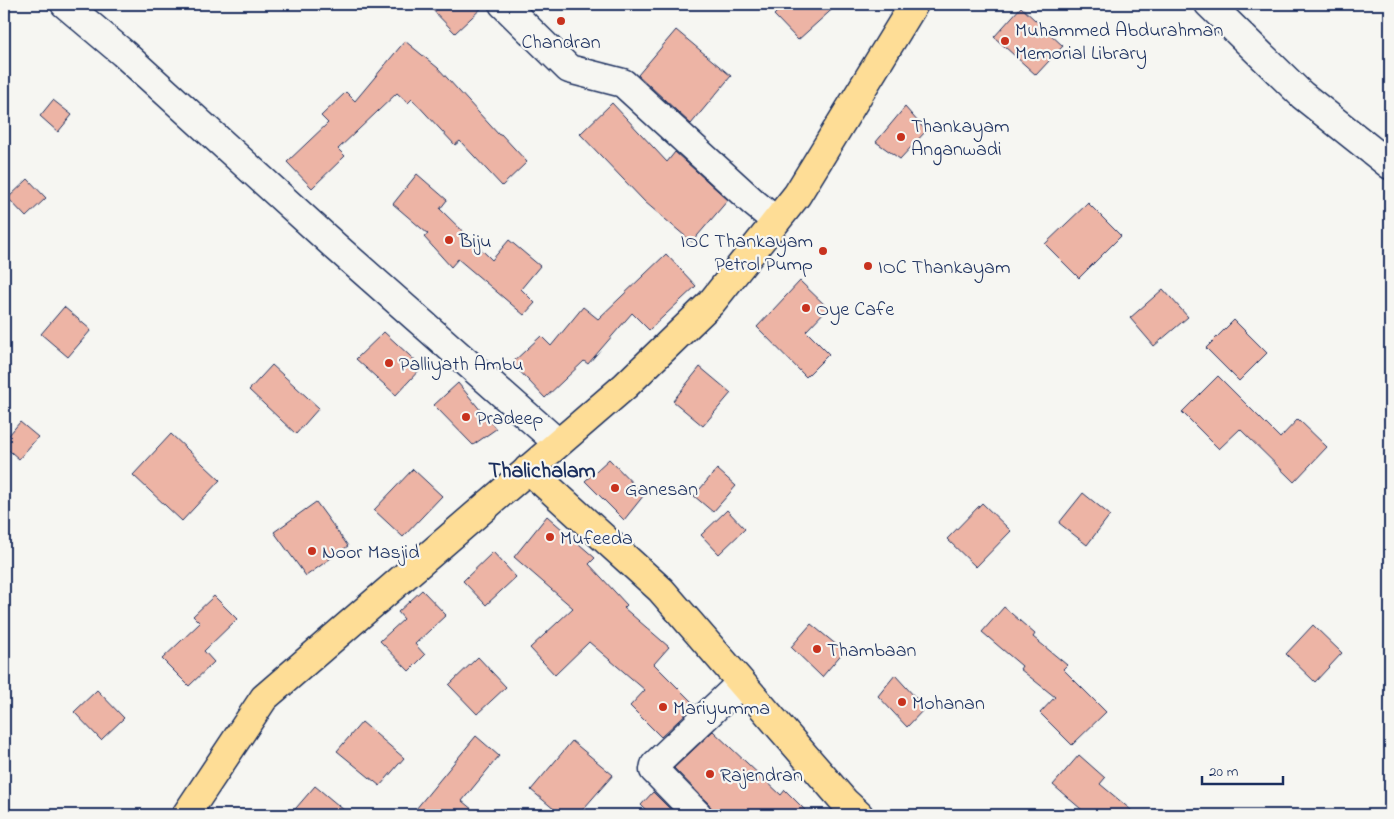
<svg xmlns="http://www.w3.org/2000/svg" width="1394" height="819" viewBox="0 0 1394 819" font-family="'Indie Flower',sans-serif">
  <rect width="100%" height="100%" fill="#f6f6f2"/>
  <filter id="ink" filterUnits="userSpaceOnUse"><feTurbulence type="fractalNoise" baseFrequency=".02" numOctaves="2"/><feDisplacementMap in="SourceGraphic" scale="10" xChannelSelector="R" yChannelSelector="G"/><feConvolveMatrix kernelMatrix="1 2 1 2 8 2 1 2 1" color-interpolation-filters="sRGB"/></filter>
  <g filter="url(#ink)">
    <g fill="#edb4a5" stroke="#1b2f5e">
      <polygon points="427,4 486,4 455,33"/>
      <polygon points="785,4 838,4 798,40 774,15"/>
      <polygon points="1021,7 1063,46 1036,75 994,37"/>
      <polygon points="676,30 731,76 691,124 638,75"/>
      <polygon points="405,41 438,68 499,135 501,134 527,162 502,186 460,141 455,145 412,99 408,103 397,93 338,149 345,156 312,188 287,162 328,123 321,116 346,92 355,101"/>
      <polygon points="53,100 72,115 58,132 40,116"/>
      <polygon points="612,103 667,162 675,152 728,200 692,242 645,202 580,134"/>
      <polygon points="905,107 926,131 900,159 876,142"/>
      <polygon points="417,174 447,200 440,209 492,260 509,240 540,266 521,289 535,303 524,315 458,259 451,267 424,237 428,234 393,204"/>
      <polygon points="28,179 46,198 26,217 8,198"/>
      <polygon points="1088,203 1121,236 1079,278 1045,244"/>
      <polygon points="666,254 696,286 649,330 632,313 588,364 584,361 545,398 512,363 541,336 551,346 583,307 598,319"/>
      <polygon points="800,281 828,308 806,331 829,354 806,377 757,327"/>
      <polygon points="1163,289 1188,317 1154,346 1130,318"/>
      <polygon points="64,307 91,330 68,357 41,334"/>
      <polygon points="1234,320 1267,353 1239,381 1206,348"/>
      <polygon points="384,332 422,367 396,395 356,359"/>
      <polygon points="272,365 319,408 296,434 249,390"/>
      <polygon points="700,367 731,393 703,426 673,401"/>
      <polygon points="1218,376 1280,438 1298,419 1327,447 1294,482 1240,429 1219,449 1182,412"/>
      <polygon points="458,383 496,429 473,445 434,405"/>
      <polygon points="20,422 38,437 19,459 4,446 4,441"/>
      <polygon points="171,434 220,480 182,521 133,475"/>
      <polygon points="609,459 644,495 624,520 585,481"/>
      <polygon points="413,469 442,496 403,537 374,510"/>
      <polygon points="717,469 736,486 713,512 694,496"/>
      <polygon points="1083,493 1110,515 1087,545 1059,523"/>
      <polygon points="316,502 348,546 306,576 274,532"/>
      <polygon points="982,503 1011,531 976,567 947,539"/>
      <polygon points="727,510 745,529 719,554 701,535"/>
      <polygon points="547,516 595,558 589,564 627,605 624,608 669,647 654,664 695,705 661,737 630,706 645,690 589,642 555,675 530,648 573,608 514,557"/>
      <polygon points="493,552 516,577 486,605 463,581"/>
      <polygon points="422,590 446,615 415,644 425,655 409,671 380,641 404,619 398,612"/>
      <polygon points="214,596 237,619 204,651 214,662 189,686 162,659 200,623 193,616"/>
      <polygon points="1004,607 1035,634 1033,637 1067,665 1063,669 1106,712 1072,745 1040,713 1055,697 1020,669 1022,666 982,632"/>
      <polygon points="811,624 844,651 822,677 791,647"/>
      <polygon points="1313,625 1342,653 1315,682 1286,654"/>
      <polygon points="478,657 506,687 477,714 449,685"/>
      <polygon points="895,675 925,708 907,727 878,696"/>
      <polygon points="97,690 124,718 101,740 74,712"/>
      <polygon points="362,722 404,758 380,786 337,751"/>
      <polygon points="713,731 781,795 785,790 810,815 713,815 709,804 674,768"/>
      <polygon points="476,736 499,756 462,801 479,815 411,815"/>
      <polygon points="572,741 613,775 578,815 561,815 531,790"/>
      <polygon points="1079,755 1105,778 1100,784 1137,815 1088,815 1053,785"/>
      <polygon points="315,786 350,815 290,815"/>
      <polygon points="653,792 676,815 651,815 641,805"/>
    </g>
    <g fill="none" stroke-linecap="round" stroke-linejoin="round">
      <defs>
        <g id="minor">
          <polyline points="65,4 123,53 335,246 558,443"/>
          <polyline points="503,4 569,69 623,83 754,203 776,221"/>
          <polyline points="1209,4 1302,95 1390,165"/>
          <polyline points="698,815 654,770 655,765 741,683"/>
        </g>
        <g id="major">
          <polyline points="528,469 661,590 844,801 859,815"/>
          <polyline points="186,815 264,698 625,386 711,303 797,195 914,4"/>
        </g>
      </defs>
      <use href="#minor" stroke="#1b2f5e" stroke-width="31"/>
      <use href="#major" stroke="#1b2f5e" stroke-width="31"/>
      <use href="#minor" stroke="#f6f6f2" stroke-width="28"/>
      <use href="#major" stroke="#fedd96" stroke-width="28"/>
    </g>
  </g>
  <g fill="#c8321e" stroke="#f6f6f2" stroke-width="2">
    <circle cx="561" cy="21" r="5"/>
    <circle cx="1005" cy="41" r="5"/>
    <circle cx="901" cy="137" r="5"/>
    <circle cx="449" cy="240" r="5"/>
    <circle cx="823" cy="251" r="5"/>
    <circle cx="868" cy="266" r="5"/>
    <circle cx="806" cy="308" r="5"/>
    <circle cx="389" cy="363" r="5"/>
    <circle cx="466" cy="417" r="5"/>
    <circle cx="615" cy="488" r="5"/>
    <circle cx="550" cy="537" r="5"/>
    <circle cx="312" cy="551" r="5"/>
    <circle cx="817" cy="649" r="5"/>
    <circle cx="902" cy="702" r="5"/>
    <circle cx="663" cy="707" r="5"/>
    <circle cx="710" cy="774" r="5"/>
  </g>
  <g text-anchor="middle" stroke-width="4.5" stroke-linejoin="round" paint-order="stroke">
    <g font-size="20" fill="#1b2f5e" stroke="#f6f6f2" text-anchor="start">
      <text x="1015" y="36">Muhammed Abdurahman<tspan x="1015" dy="23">Memorial Library</tspan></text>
      <text x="561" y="48" text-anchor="middle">Chandran</text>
      <text x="911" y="132">Thankayam<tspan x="911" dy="23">Anganwadi</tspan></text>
      <text x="459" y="247">Biju</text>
      <text x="813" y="247" text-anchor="end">IOC Thankayam<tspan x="813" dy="23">Petrol Pump</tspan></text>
      <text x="878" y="273">IOC Thankayam</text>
      <text x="816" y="315">Oye Cafe</text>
      <text x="399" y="370">Palliyath Ambu</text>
      <text x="476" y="424">Pradeep</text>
      <text x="625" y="495">Ganesan</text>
      <text x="560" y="544">Mufeeda</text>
      <text x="322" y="558">Noor Masjid</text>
      <text x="827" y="656">Thambaan</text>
      <text x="912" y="709">Mohanan</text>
      <text x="673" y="714">Mariyumma</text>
      <text x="720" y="781">Rajendran</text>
    </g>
    <g font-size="22" font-weight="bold" fill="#1b2f5e" stroke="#f6f6f2">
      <text x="542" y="477">Thalichalam</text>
    </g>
  </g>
  <rect width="1394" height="819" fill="none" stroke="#f6f6f2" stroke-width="20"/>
  <rect x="10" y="10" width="1374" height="799" fill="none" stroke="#1b2f5e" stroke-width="2" filter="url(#ink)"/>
  <path d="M1202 776v8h81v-8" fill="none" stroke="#1b2f5e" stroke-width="2.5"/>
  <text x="1209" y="776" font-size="15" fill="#1b2f5e" stroke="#f6f6f2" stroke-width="4" paint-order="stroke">20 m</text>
</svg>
